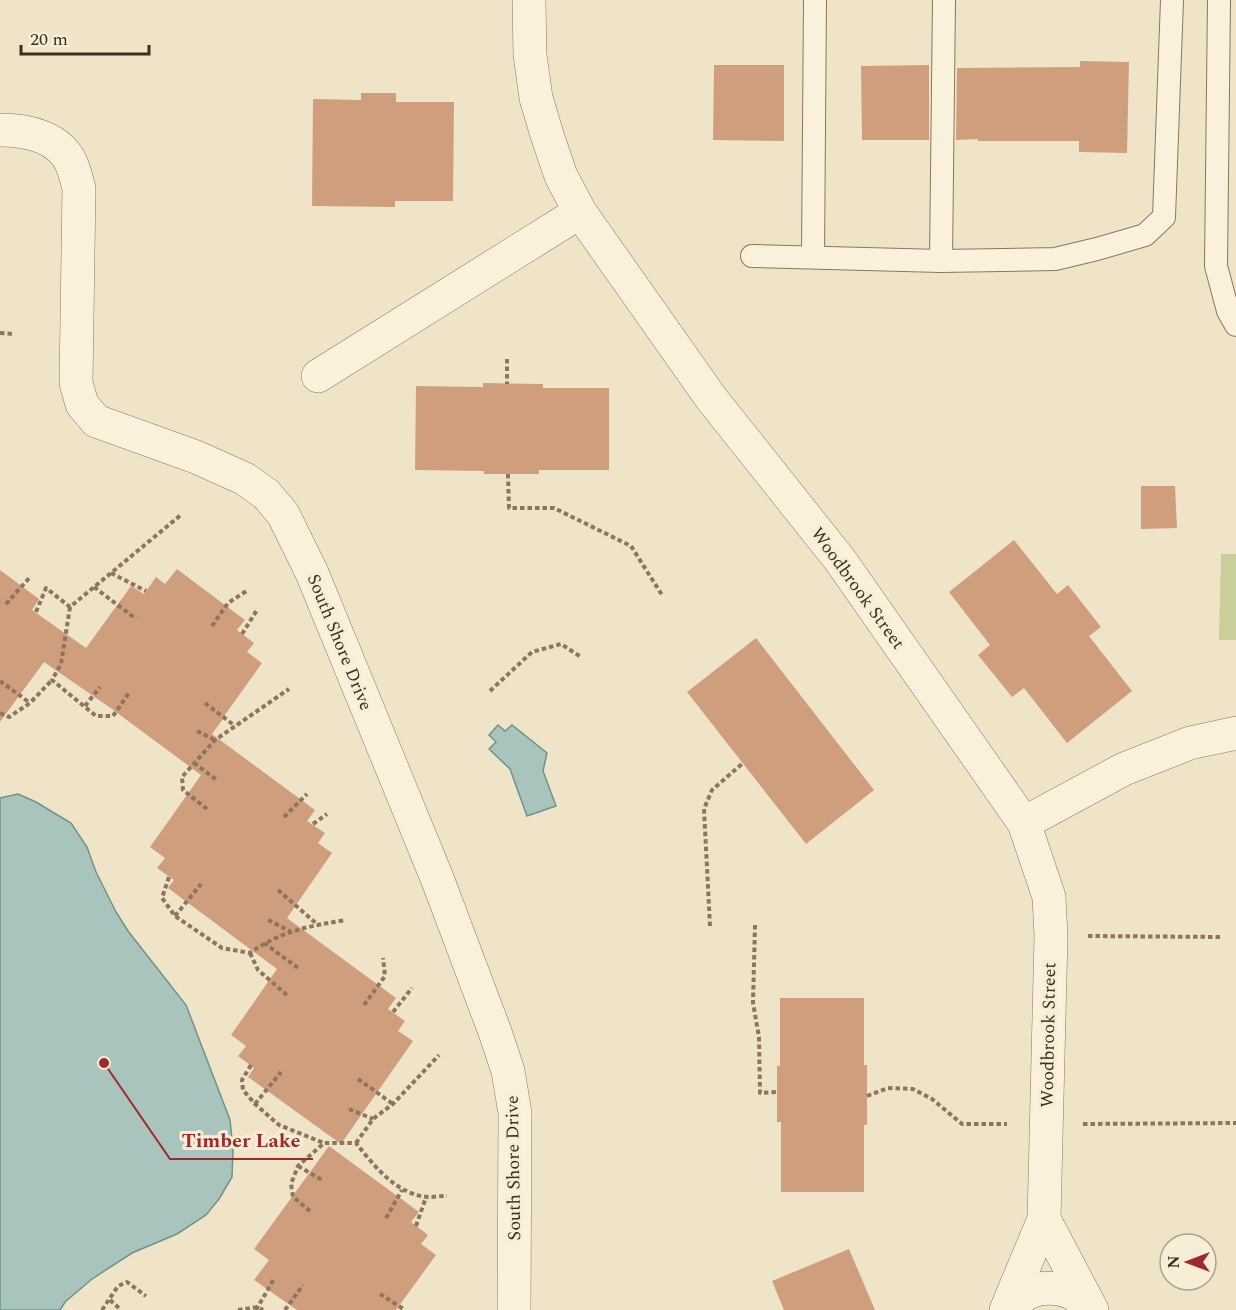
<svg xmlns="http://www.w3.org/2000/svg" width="1236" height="1310" viewBox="0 0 1236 1310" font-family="Spectral,serif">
  <rect width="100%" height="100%" fill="#f0e4c8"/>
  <polygon fill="#c9cf9b" points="1221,554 1236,554 1236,640 1219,640"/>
  <g fill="#a9c4bc" stroke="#6f938a" stroke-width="1.5">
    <polygon points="498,725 505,731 512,725 547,753 543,771 556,806 527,816 510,769 489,749 496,742 489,735"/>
    <polygon points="18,794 36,802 71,823 87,847 96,872 116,912 128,931 186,1005 230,1120 233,1149 232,1177 219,1199 206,1215 177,1234 132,1253 92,1279 65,1302 60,1310 0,1310 0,798"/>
  </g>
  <g fill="#cf9f7d">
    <polygon points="1080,61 1129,62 1127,153 1079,152 1079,141 978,141 978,139 956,140 957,68 1080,67"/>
    <polygon points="714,65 784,65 784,141 713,140"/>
    <polygon points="929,65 929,140 862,140 861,66"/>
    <polygon points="361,93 396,93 396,102 454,102 453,201 395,201 395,207 312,206 313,99 361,100"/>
    <polygon points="483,383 543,384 543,388 609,388 609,470 539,470 539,474 484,474 484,471 415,470 416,386 483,387"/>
    <polygon points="1141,486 1175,486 1177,528 1141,529"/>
    <polygon points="1014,540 1057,594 1068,585 1101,627 1089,636 1132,691 1067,743 1024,688 1012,697 978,655 990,645 949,592"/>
    <polygon points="177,569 245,620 237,630 254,643 247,652 262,663 222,719 223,719 212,734 315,810 307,821 325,833 318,843 332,853 287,918 396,998 388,1009 405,1021 398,1031 413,1041 341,1144 248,1077 254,1068 238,1056 246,1046 231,1035 277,969 168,888 174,880 157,868 165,858 150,847 201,775 112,709 44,662 0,722 0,570 39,599 32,610 86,648 131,586 144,594 156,577 165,584"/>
    <polygon points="756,638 874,790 806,844 687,692"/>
    <polygon points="780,998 864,998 864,1065 867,1065 867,1125 864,1125 864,1192 781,1192 781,1122 777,1122 777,1066 780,1066"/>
    <polygon points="329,1146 419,1212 411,1222 428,1235 421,1244 436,1255 396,1310 297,1310 254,1280 269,1260 254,1249"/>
    <polygon points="849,1249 875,1310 784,1310 772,1281"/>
  </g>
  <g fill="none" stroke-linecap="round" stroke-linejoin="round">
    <defs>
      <g id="service">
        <polyline points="1219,0 1216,266 1228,311 1236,325"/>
        <polyline points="752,256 941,261 1055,259 1097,249 1145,235 1164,217 1172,0"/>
        <polyline points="813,257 815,0"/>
        <polyline points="941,261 944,0"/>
      </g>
      <g id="minor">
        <polyline points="529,0 530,55 536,98 548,138 561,176 580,212 711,398 840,560 1024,823 1049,897 1051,936 1044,1219 1006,1310"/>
        <path d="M0 130C27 130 61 137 72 165 75 173 77 181 79 188L76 383 82 404 96 421 196 457 245 479 266 494 283 514 312 573 437 878 495 1032 508 1071 515 1113 514 1310"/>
        <polyline points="318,376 580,212"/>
        <polyline points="1024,823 1124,769 1190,743 1236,733"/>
        <polyline points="1044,1219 1092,1310"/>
        <path d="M1008 1310C1015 1303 1021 1296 1030 1292 1045 1285 1068 1288 1080 1299 1084 1302 1087 1306 1090 1310"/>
      </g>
    </defs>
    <use href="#service" stroke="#8d765c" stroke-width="24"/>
    <use href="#minor" stroke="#8d765c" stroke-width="34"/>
    <g stroke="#8d765c" stroke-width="4" stroke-dasharray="4.5 3" stroke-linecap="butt">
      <polyline points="0,333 13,334"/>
      <polyline points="507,359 507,384"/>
      <polyline points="508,474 509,508 554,508 631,546 662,595"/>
      <polyline points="111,573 146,591"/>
      <polyline points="94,587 136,619"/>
      <polyline points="6,604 31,576"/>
      <polyline points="70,607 61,664 52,680 96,716 113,716 129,693"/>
      <polyline points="36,612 46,588 70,607 182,514"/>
      <polyline points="212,626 228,603 248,590"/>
      <polyline points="242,634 257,610"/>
      <polyline points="0,681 30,703"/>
      <polyline points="490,691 532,652 561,644 581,657"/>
      <polyline points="205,703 235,726"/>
      <polyline points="85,706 100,687"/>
      <polyline points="0,713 9,717 30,703 52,680"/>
      <polyline points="197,731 215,740"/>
      <polyline points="194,763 217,780"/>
      <polyline points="207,809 183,790 182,777 215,740 289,689"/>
      <polyline points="284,817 307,794"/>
      <polyline points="313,824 327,814"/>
      <path d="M169 877 162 898 175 916 222 948 250 953C281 931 309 926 346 920"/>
      <polyline points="278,890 318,925"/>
      <polyline points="175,916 201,884"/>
      <polyline points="268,920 290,931"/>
      <polyline points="755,925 753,1003 759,1037 760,1093 777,1092"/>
      <polyline points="710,926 704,809 712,790 743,763"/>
      <polyline points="1088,936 1222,937"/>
      <polyline points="264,943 298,968"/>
      <polyline points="250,953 258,970 288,996"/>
      <polyline points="364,1005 385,976 383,958"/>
      <polyline points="393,1012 412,988"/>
      <polyline points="251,1065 242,1080 243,1090 255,1104 279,1125 324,1143"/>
      <polyline points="358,1079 393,1104"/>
      <polyline points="867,1096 888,1088 913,1089 932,1099 962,1124 1007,1124"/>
      <polyline points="255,1104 281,1072"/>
      <polyline points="349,1109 373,1119"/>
      <polyline points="1083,1124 1236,1123"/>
      <polyline points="356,1143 373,1119 393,1104 439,1055"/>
      <polyline points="298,1166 322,1180"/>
      <path d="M310 1211 293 1197 291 1184 298 1166 324 1143H356C374 1166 397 1195 428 1197 434 1197 441 1196 447 1196"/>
      <polyline points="386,1218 402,1190"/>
      <polyline points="416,1226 426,1197"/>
      <polyline points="380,1294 405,1310"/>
      <polyline points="110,1300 121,1310"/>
      <polyline points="102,1310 118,1286 127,1282 146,1296"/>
      <polyline points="238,1310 258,1307 263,1310"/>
      <polyline points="256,1310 274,1279"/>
      <polyline points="285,1310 303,1285"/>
    </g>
    <use href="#service" stroke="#faf1dc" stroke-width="22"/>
    <use href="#minor" stroke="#faf1dc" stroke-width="33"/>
  </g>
  <g text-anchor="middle" stroke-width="6" stroke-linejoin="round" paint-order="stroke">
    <g font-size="18" fill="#3d2e20" stroke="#f7eed8">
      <text transform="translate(858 588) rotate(54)" y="6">Woodbrook Street</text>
      <text transform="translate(340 642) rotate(68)" y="6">South Shore Drive</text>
      <text transform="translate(1048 1035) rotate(-89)" y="6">Woodbrook Street</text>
      <text transform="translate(513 1168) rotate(-91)" y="6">South Shore Drive</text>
    </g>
  </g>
  <path fill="none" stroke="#9e2a2b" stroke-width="2" d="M104 1063L170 1159H313"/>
  <circle fill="#9e2a2b" stroke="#f7eed8" stroke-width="2" cx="104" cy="1063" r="6"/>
  <g font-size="20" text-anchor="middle" font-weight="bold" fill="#9e2a2b" stroke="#f7eed8" stroke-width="6" stroke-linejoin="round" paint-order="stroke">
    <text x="241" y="1147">Timber Lake</text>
  </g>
  <g transform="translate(1188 1262) rotate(270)"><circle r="28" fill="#f7eed8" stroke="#ada18e" stroke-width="1.5"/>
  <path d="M0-4.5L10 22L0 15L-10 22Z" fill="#9e2a2b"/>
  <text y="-9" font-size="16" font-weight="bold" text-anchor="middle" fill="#3d2e20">N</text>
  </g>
  <path d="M21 45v9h128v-9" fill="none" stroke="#3d2e20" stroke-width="3"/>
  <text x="30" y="45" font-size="18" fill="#3d2e20" stroke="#f7eed8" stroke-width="4.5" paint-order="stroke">20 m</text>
</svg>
